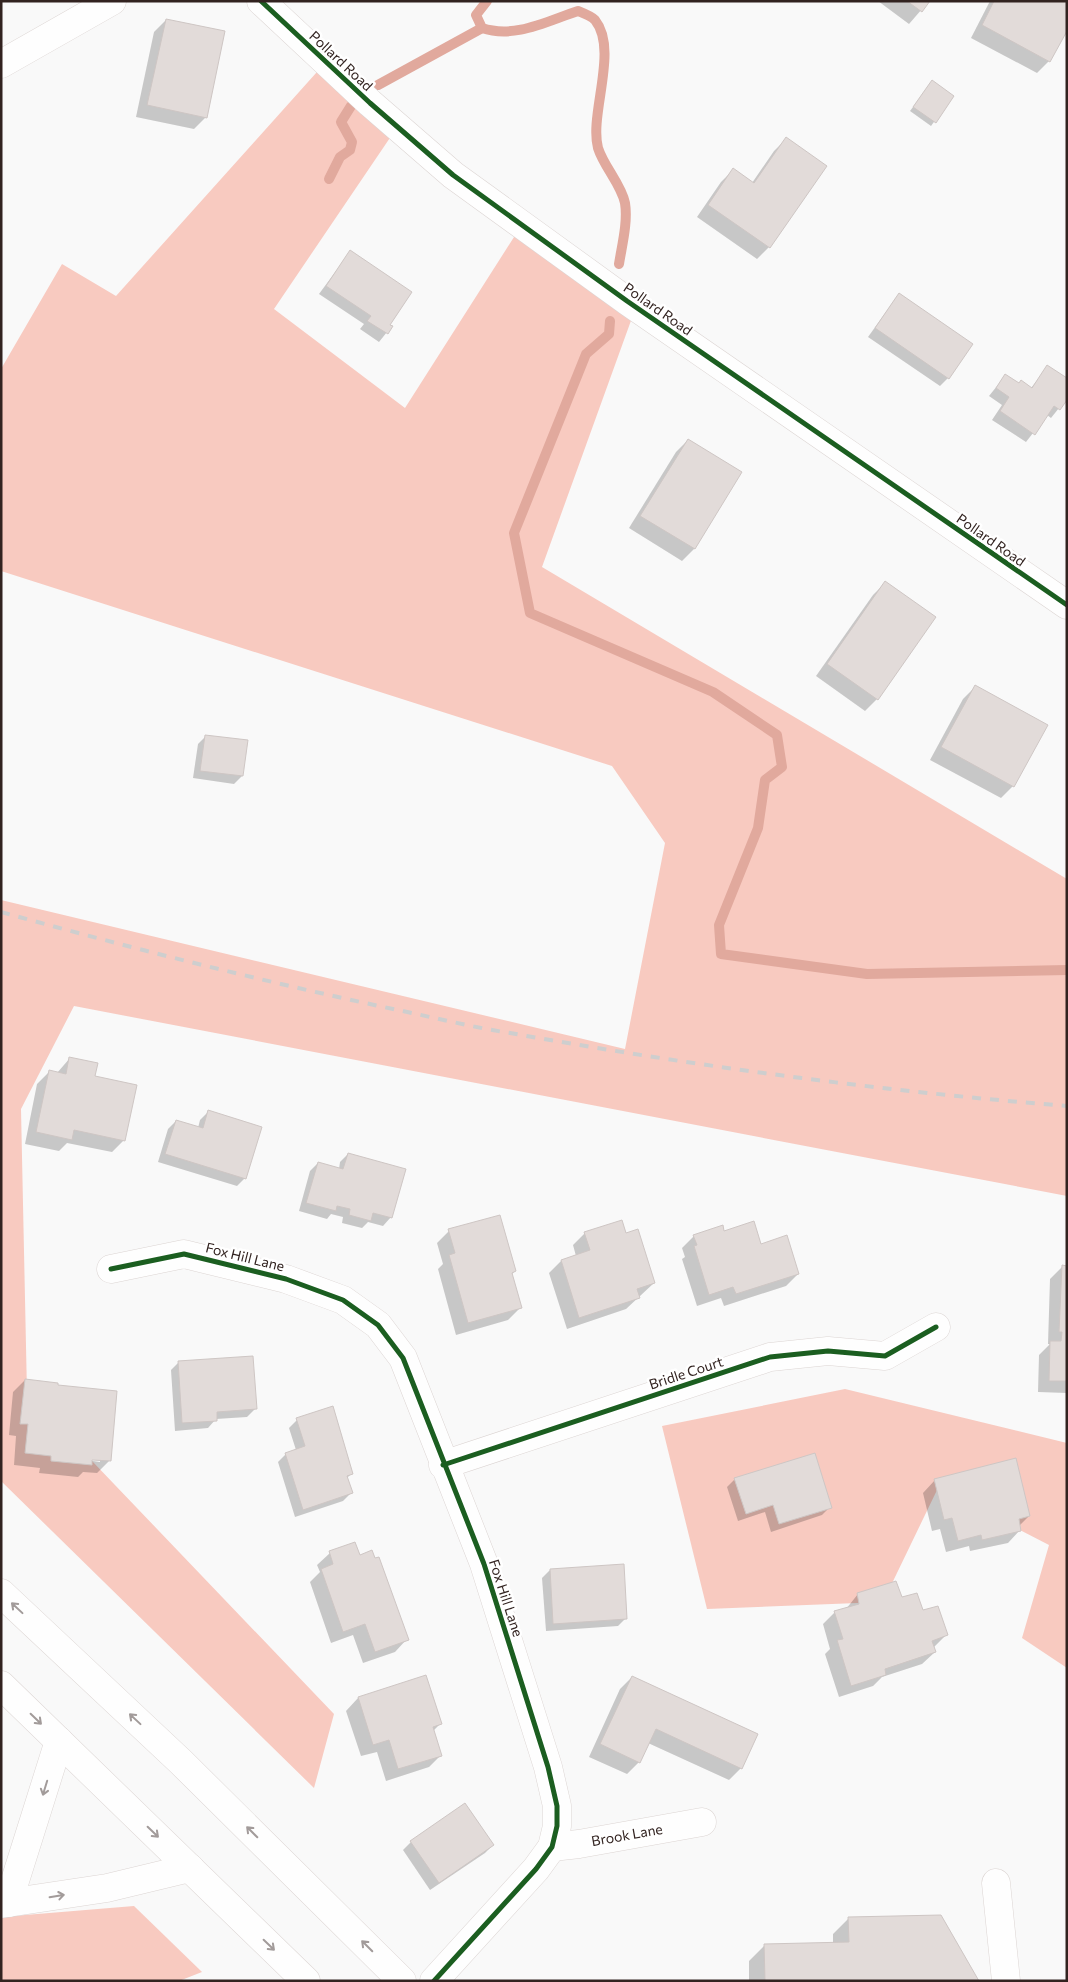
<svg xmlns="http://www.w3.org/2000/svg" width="1068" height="1982" viewBox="0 0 1068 1982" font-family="Commissioner,sans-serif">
  <rect width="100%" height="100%" fill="#f9f9f9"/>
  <g fill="#f8cac0">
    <polygon points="325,63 400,123 274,309 405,408 521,226 637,304 542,567 1067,879 1067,1196 74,1006 21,1109 27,1393 334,1714 314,1788 1,1481 1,900 625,1049 665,843 612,766 1,571 1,369 62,264 116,296"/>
    <polygon points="845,1389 1067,1443 1067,1668 1022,1638 1049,1545 938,1488 883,1602 707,1609 662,1426"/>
    <polygon points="134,1906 202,1972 179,1981 1,1981 1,1917"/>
  </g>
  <g fill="#0003" fill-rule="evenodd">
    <polygon points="878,1 929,1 909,24"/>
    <polygon points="990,1 1066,1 1049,61 1037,73 971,38"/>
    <polygon points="166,20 206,117 194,129 136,117 154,32"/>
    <polygon points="932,82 953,96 931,126 910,111"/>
    <polygon points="786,139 769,247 757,259 697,217 721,182 733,170 752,183 774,151"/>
    <polygon points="350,252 391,327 379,342 360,329 364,324 319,294"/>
    <polygon points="899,294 948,378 940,386 868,337"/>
    <polygon points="1048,367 1067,398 1051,418 1047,415 1026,442 992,420 1002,405 989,396 1005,376 1018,384 1031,388"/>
    <polygon points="688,440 740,473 694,549 682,561 629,528 676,452"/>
    <polygon points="885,583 934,617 877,699 865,711 816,676 873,595"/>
    <polygon points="975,687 1013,786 1001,798 930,760 963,699"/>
    <polygon points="206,736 242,776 234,784 193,778 198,744"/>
    <polygon points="70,1058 94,1077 124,1140 112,1152 67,1143 59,1151 25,1144 37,1084 49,1072 57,1073"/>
    <polygon points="208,1112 245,1178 237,1186 158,1162 168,1129 176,1121 198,1128 200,1120"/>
    <polygon points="348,1154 391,1217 383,1226 368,1222 362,1228 342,1223 343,1217 331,1214 327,1219 299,1211 310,1171 318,1163 339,1169 340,1162"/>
    <polygon points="449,1231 515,1271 511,1275 520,1308 508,1320 456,1335 438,1269 443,1264 437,1243"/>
    <polygon points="724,1232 760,1245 798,1274 786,1286 724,1306 721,1298 697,1306 682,1259 685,1257 682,1248 694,1236"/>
    <polygon points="585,1233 625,1235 654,1283 626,1309 567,1329 549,1273 561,1261 576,1256 573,1245"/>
    <polygon points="1062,1267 1067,1267 1067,1393 1038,1392 1039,1355 1050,1344 1048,1344 1050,1279"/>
    <polygon points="179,1362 255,1409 247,1417 216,1419 208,1428 175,1431 171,1370"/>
    <path d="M25 1380 57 1387 116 1392 109 1461 97 1473 83 1472 78 1477 39 1473 40 1468 14 1465 16 1436 9 1435 13 1392ZM100 1459V1462L86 1460Z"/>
    <polygon points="333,1408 351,1474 347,1478 351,1493 343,1501 295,1517 278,1462 286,1454 296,1450 289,1428 297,1420"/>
    <polygon points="735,1479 830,1507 822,1515 771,1532 765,1512 738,1521 727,1487"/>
    <polygon points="935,1480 1029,1516 1019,1526 1020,1530 1008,1543 970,1551 969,1546 946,1552 940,1529 932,1531 923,1493"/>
    <polygon points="330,1553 359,1556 407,1639 395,1652 363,1663 353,1635 331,1643 310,1582 320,1572 317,1565"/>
    <polygon points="550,1570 626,1618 618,1626 546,1631 542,1578"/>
    <polygon points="858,1594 901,1598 922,1612 946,1635 934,1647 935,1652 922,1664 882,1677 873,1686 839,1697 825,1654 830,1649 823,1624 835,1612 846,1609"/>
    <polygon points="425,1677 440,1724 433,1731 441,1755 429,1767 386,1781 377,1752 361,1756 346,1711 358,1698"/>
    <polygon points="632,1677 741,1768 729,1780 648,1743 639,1762 627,1774 589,1757 620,1689"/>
    <polygon points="411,1842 493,1845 485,1853 430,1890 403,1850"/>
    <polygon points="848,1919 978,1981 749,1981 749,1961 764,1946 833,1943 833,1934"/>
  </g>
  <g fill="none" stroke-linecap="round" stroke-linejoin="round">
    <g stroke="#e1a99d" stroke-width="10">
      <path d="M487 1 476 15 482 28C515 39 547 21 578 11 583 13 591 16 595 20 619 50 589 114 598 148 604 167 621 184 625 203 628 222 622 245 619 264"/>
      <polyline points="378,85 482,28"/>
      <polyline points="329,179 340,157 350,150 352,142 341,122 351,106"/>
      <polyline points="610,321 609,334 586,354 514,533 530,613 713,692 777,735 782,767 765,780 758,828 719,925 721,954 867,974 1067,970"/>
    </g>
  </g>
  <g fill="#e2dbd9" stroke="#cec6c4">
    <polygon points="907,1 930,1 922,12"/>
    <polygon points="994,1 1067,1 1067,31 1050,62 982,25"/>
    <polygon points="166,19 225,31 207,118 147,105"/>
    <polygon points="932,80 954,96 936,123 913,107"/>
    <polygon points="786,137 827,166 770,248 708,205 733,168 754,183"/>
    <polygon points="350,250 412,292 390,325 393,326 388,334 367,321 371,316 326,286"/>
    <polygon points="899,293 973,344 949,379 875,328"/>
    <polygon points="1047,365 1067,378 1067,400 1060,410 1054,406 1035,435 1000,411 1009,397 996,388 1005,374 1019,383 1021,380 1032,388"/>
    <polygon points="688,439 742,472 695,549 640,516"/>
    <polygon points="885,581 936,617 878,700 827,664"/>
    <polygon points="975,685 1048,725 1014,787 941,747"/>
    <polygon points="205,735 248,740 243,776 200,771"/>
    <polygon points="69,1057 98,1063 95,1076 137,1085 125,1141 74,1130 72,1140 36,1132 49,1070 66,1074"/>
    <polygon points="208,1110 262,1127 246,1179 165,1154 176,1120 203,1128"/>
    <polygon points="348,1153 406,1169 392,1218 373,1213 371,1221 349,1215 350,1209 337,1206 336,1211 306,1203 318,1162 343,1169"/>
    <polygon points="500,1215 516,1271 512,1273 522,1308 468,1323 449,1255 455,1253 448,1229"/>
    <polygon points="622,1220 626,1233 638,1229 655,1283 637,1289 640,1298 579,1318 561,1260 590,1250 584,1232"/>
    <polygon points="754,1221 761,1244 787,1235 799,1274 736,1294 733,1287 709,1295 694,1246 697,1245 693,1235 723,1225 724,1231"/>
    <polygon points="1062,1265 1067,1266 1067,1381 1049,1381 1050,1341 1061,1341 1062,1332 1059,1332"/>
    <polygon points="253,1356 257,1409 217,1412 217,1421 182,1423 178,1361"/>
    <polygon points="25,1379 58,1383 58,1385 117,1391 111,1461 92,1460 92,1465 51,1461 51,1456 25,1453 28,1424 20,1424"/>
    <polygon points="333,1406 353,1474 347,1476 353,1493 303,1510 285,1453 305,1446 296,1418"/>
    <polygon points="815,1453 832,1508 779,1524 773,1505 746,1514 734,1478"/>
    <polygon points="1016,1458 1030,1516 1019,1519 1021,1531 982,1540 981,1535 958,1541 952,1518 944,1520 934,1479"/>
    <polygon points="355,1542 360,1555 372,1550 375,1558 379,1557 409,1640 375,1652 365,1624 343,1632 321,1569 333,1564 329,1551"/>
    <polygon points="624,1564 627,1619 553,1624 550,1569"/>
    <polygon points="896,1581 902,1597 917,1593 923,1610 938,1606 948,1635 932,1641 936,1652 885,1669 886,1675 851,1686 837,1640 843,1639 834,1611 859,1604 857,1593"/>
    <polygon points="426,1675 442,1724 433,1727 442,1756 398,1769 389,1740 373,1745 358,1697"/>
    <polygon points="632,1676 758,1734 742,1769 656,1729 640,1763 600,1744"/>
    <polygon points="465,1803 494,1845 439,1883 410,1841"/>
    <polygon points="941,1915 979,1981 765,1981 764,1944 849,1942 848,1917"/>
  </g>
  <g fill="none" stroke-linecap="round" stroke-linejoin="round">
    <defs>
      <g id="minor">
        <polyline points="261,1 370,103 453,175 627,301 1067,605"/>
        <polyline points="1,64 112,1"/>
        <polyline points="111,1269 184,1254 286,1279 343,1300 378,1325 403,1358 484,1564 548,1767 557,1806 557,1826 552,1847 536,1869 434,1981"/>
        <polyline points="443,1465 770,1357 828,1351 885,1356 936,1327"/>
        <polyline points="552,1847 579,1844 702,1822"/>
        <polyline points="996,1883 1006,1981"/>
        <polyline points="8,1903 59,1741"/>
        <polyline points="1,1904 107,1888 190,1868"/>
      </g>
      <g id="highway">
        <polyline points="1,1593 181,1762 402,1981"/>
        <polyline points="1,1685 306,1981"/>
      </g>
    </defs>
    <use href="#minor" stroke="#dcd5d3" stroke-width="29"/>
    <use href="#highway" stroke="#dcd5d3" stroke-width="29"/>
    <use href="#minor" stroke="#fefefe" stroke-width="28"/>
    <use href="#highway" stroke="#fefefe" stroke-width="28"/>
    <path stroke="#cecece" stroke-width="4" stroke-dasharray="9 9" stroke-linecap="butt" d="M1 912C131 948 261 981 393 1009 432 1017 471 1027 510 1033 695 1066 880 1091 1067 1106"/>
    <defs>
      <g id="cycleway">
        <polyline points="261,1 370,103 453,175 627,301 1067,605"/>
        <polyline points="111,1269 184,1254 286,1279 343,1300 378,1325 403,1358 484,1564 548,1767 557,1806 557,1826 552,1847 536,1869 434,1981"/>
        <polyline points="443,1465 770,1357 828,1351 885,1356 936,1327"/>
      </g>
    </defs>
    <use href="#cycleway" stroke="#fff" stroke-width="8"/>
    <use href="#cycleway" stroke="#1b5e20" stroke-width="5"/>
  </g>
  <defs><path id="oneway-shaft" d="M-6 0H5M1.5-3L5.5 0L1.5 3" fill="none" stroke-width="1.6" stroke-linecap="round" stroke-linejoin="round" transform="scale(1.25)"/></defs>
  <g stroke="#a29b9a">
    <use href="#oneway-shaft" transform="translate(17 1608) rotate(-137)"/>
    <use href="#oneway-shaft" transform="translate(36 1719) rotate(44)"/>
    <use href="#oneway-shaft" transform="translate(135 1719) rotate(-137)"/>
    <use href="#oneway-shaft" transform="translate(45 1788) rotate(107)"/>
    <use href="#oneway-shaft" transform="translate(153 1832) rotate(44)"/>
    <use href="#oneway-shaft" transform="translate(252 1832) rotate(-135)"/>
    <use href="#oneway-shaft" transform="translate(57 1896) rotate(-9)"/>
    <use href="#oneway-shaft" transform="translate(269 1945) rotate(44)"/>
    <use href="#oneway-shaft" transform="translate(367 1946) rotate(-135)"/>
  </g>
  <g text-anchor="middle" stroke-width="5" stroke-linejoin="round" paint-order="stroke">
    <g font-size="14" fill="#322320" stroke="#fff">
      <text transform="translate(341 61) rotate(43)" y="5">Pollard Road</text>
      <text transform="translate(658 309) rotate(35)" y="5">Pollard Road</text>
      <text transform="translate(991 540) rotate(35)" y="5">Pollard Road</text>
      <text transform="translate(245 1257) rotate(14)" y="5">Fox Hill Lane</text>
      <text transform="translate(686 1373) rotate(-18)" y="5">Bridle Court</text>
      <text transform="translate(506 1598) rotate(72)" y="5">Fox Hill Lane</text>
      <text transform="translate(627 1835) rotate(-10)" y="5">Brook Lane</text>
    </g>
  </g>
  <rect width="1068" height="1982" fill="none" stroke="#322320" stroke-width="5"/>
</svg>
